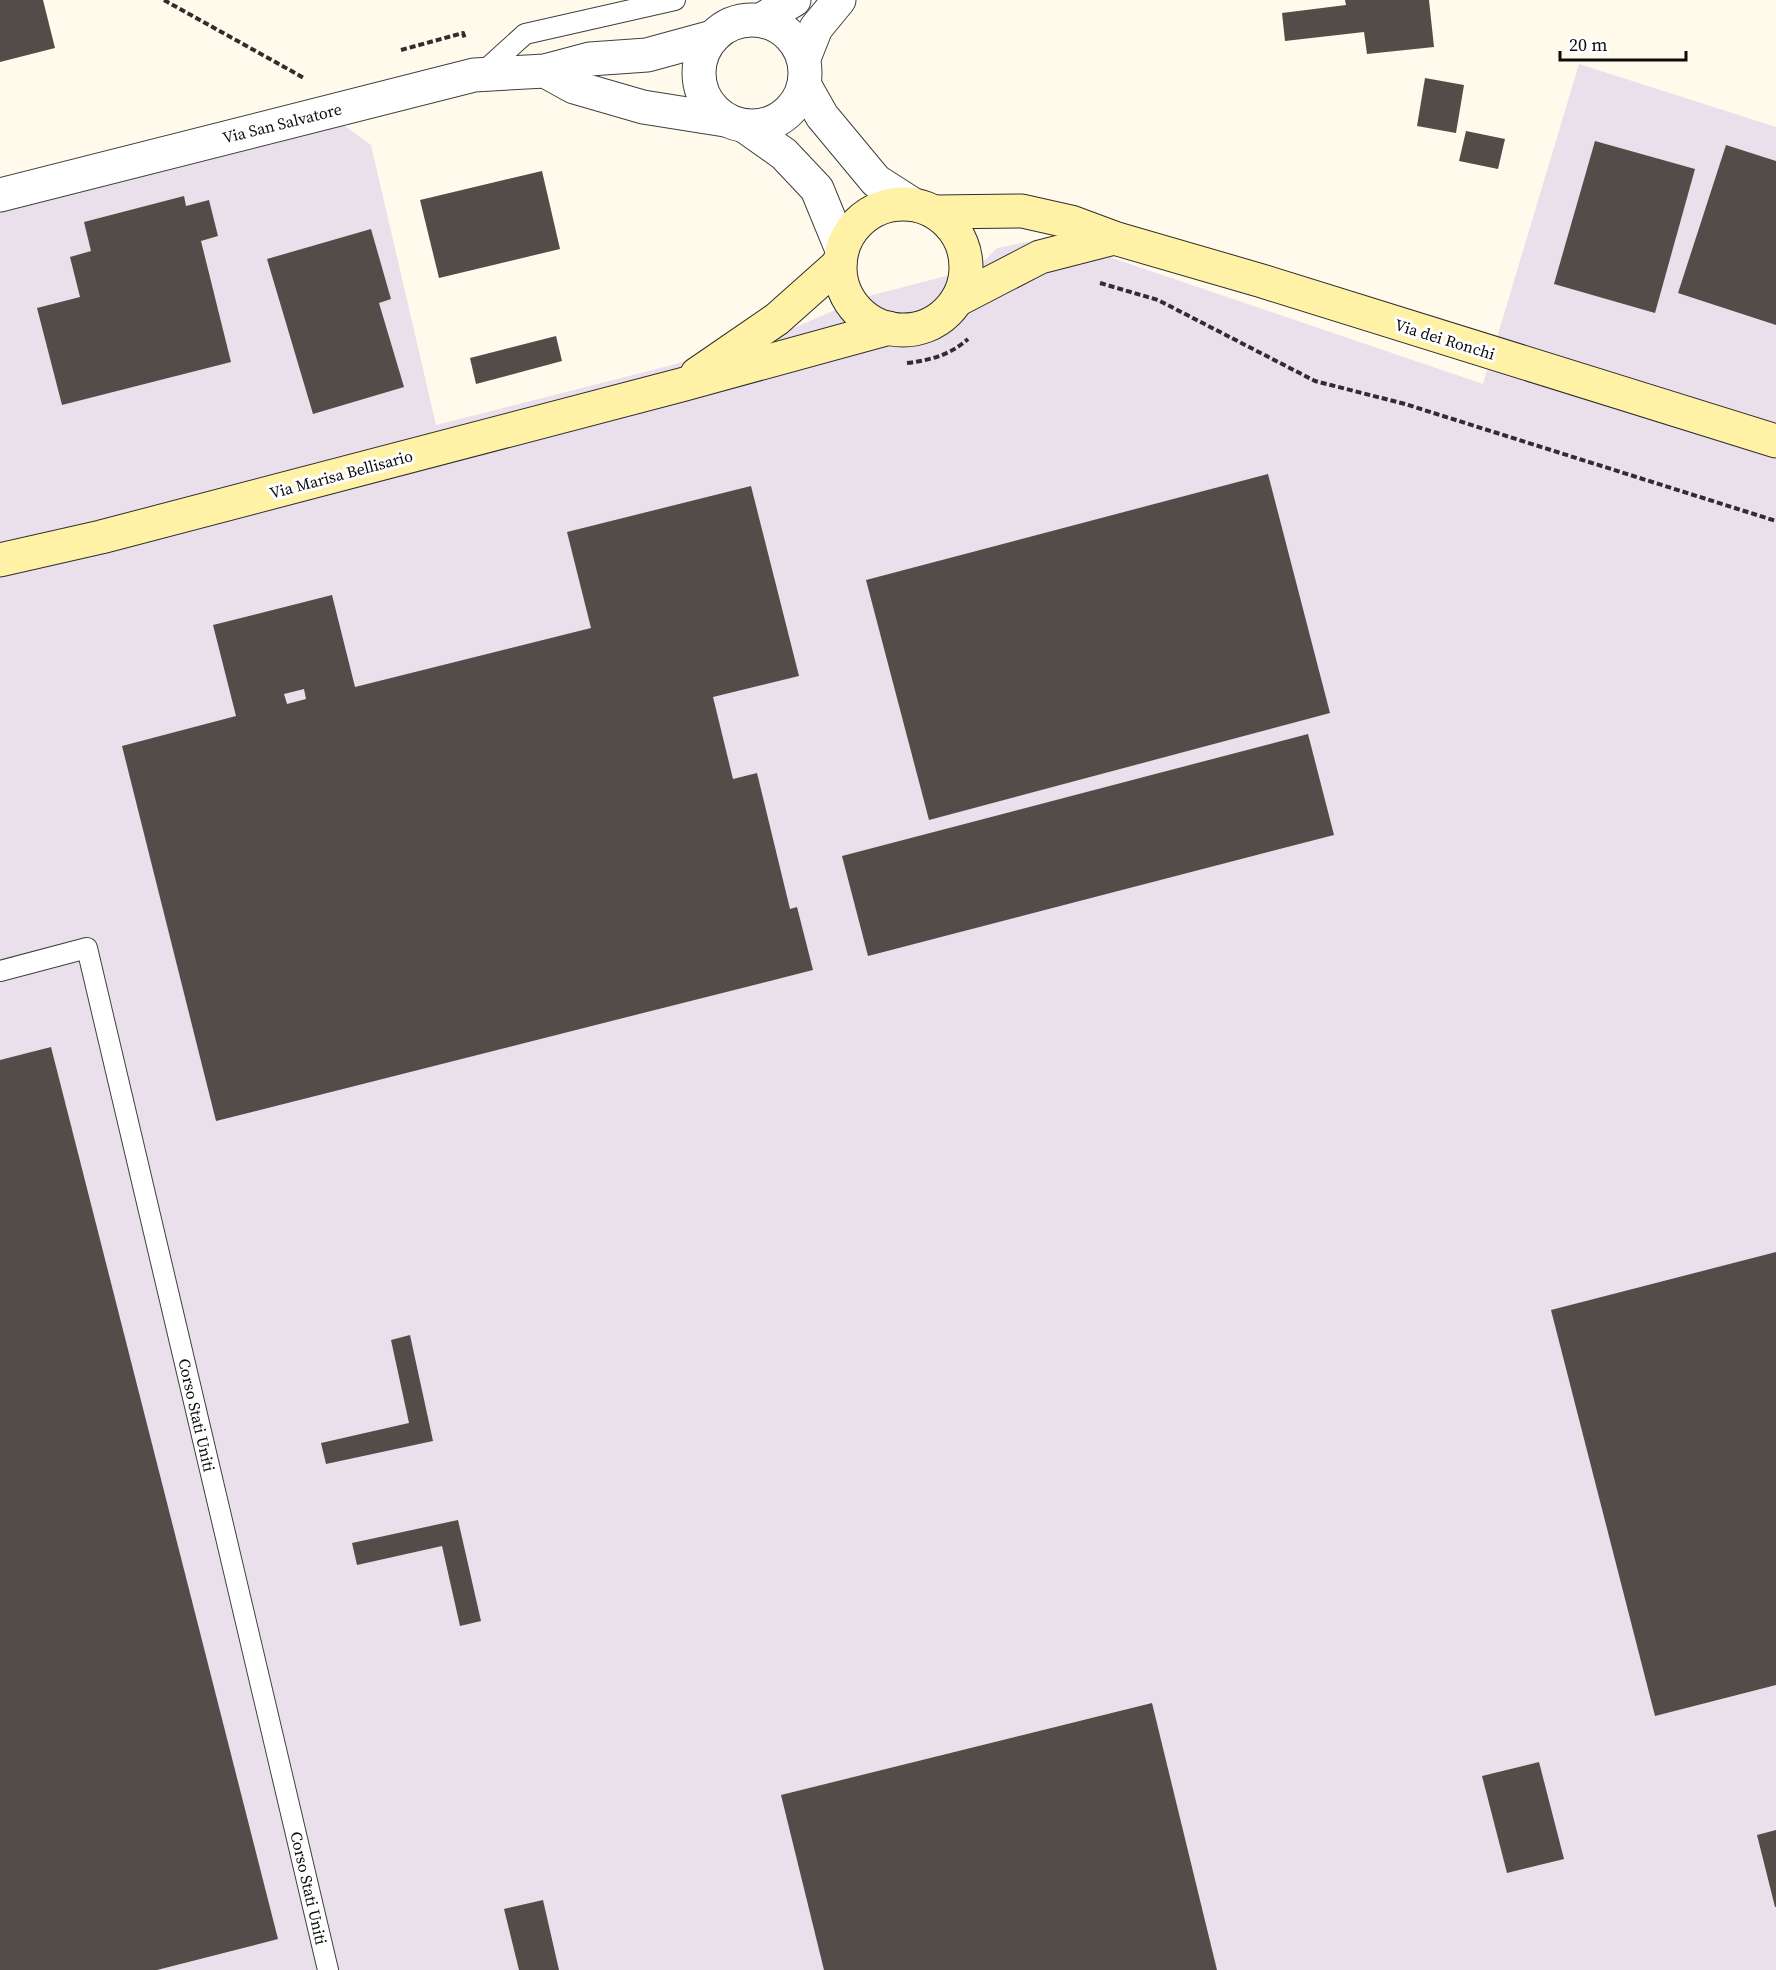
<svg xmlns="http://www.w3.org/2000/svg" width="1776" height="1970" viewBox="0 0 1776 1970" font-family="'Source Serif 4',serif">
  <rect width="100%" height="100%" fill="#fffaeb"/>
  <polygon fill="#e9e0eb" points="1579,64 1776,127 1776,1970 0,1970 0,183 327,113 371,145 436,425 676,364 728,345 780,334 865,297 977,268 997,248 1037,240 1077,246 1483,384"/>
  <g fill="#544c48" fill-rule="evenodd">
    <polygon points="0,0 43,0 55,48 0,62"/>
    <polygon points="1345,0 1429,0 1434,47 1367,54 1364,32 1285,41 1282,13 1346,5"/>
    <polygon points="1425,78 1464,85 1456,133 1417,126"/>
    <polygon points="1466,131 1505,139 1498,169 1459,161"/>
    <polygon points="1595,141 1695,169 1655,313 1554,284"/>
    <polygon points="1726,145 1776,161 1776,325 1678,293"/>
    <polygon points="542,171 560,249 439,278 420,200"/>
    <polygon points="184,196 186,206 209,200 218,236 201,241 231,362 62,405 37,308 80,297 70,257 91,251 84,222"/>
    <polygon points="371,229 391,299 379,303 404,387 313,414 267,259"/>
    <polygon points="556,336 562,361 476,384 470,358"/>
    <polygon points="1268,474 1330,713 929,820 866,580"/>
    <path d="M751 486 799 676 713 697 733 779 757 773 790 909 797 907 813 970 216 1121 122 746 236 716 213 625 332 595 355 687 591 628 567 532ZM304 689 306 699 287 704 284 694Z"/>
    <polygon points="1308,734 1334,835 868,956 842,856"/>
    <polygon points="51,1047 278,1939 157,1970 0,1970 0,1060"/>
    <polygon points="1776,1252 1776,1685 1655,1716 1551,1310"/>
    <polygon points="410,1335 433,1441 326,1464 321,1443 409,1423 391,1340"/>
    <polygon points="458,1520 481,1621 460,1626 442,1546 357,1565 352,1543"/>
    <polygon points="1152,1703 1217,1970 824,1970 781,1795"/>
    <polygon points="1539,1762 1564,1859 1507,1873 1482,1776"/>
    <polygon points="1776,1830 1776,1907 1775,1907 1757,1835"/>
    <polygon points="543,1900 559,1970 519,1970 504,1909"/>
  </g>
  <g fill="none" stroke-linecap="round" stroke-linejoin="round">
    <defs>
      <g id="lane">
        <polyline points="481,74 525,34 675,0"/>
        <polyline points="0,971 87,948 328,1970"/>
      </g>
      <g id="street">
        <circle cx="752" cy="73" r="53"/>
        <polyline points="761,20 794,0"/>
        <polyline points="804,58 816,28 839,0"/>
        <polyline points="545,71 574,87 643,107 725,120"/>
        <polyline points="805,86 822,116 876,181 912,204"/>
        <polyline points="746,127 784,154 817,189 842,250"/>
        <polyline points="0,195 474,75 545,71 590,59 647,55 713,37"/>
      </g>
      <g id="secondary">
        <circle cx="903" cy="267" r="63"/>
        <polyline points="935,212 1022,211 1071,222 1114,238 1262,281 1776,441"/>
        <polyline points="957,300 1040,257 1114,238"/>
        <polyline points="697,374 777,319 840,263"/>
        <polyline points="0,560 101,537 681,385 889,328"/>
      </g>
    </defs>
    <use href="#lane" stroke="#3f3f3f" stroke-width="22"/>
    <use href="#street" stroke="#3f3f3f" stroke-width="35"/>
    <use href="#secondary" stroke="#2e2e2e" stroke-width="35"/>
    <g stroke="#2e2e2e" stroke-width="4" stroke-dasharray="6 3" stroke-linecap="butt">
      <polyline points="164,0 304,78"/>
      <polyline points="401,50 463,33 465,39"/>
      <polyline points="1100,283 1158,300 1315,381 1405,404 1776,521"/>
      <path d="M907 363C931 360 950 355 968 339"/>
    </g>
    <use href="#lane" stroke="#fff" stroke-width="20"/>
    <use href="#street" stroke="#fff" stroke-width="33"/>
    <use href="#secondary" stroke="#fff2a6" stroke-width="33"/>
  </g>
  <g text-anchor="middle" stroke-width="6" stroke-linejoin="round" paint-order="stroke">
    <g font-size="16" fill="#0c0c0c" stroke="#fff">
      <text transform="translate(282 123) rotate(-14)" y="6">Via San Salvatore</text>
      <text transform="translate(1445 339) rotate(17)" y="6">Via dei Ronchi</text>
      <text transform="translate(341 474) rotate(-15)" y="6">Via Marisa Bellisario</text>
      <text transform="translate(197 1415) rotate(77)" y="6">Corso Stati Uniti</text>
      <text transform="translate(309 1888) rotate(77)" y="6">Corso Stati Uniti</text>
    </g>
  </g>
  <path d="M1560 51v9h126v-9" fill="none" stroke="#0c0c0c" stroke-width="3"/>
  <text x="1569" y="51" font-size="18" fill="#0c0c0c" stroke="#ffffff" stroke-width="4.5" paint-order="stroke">20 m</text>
</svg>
